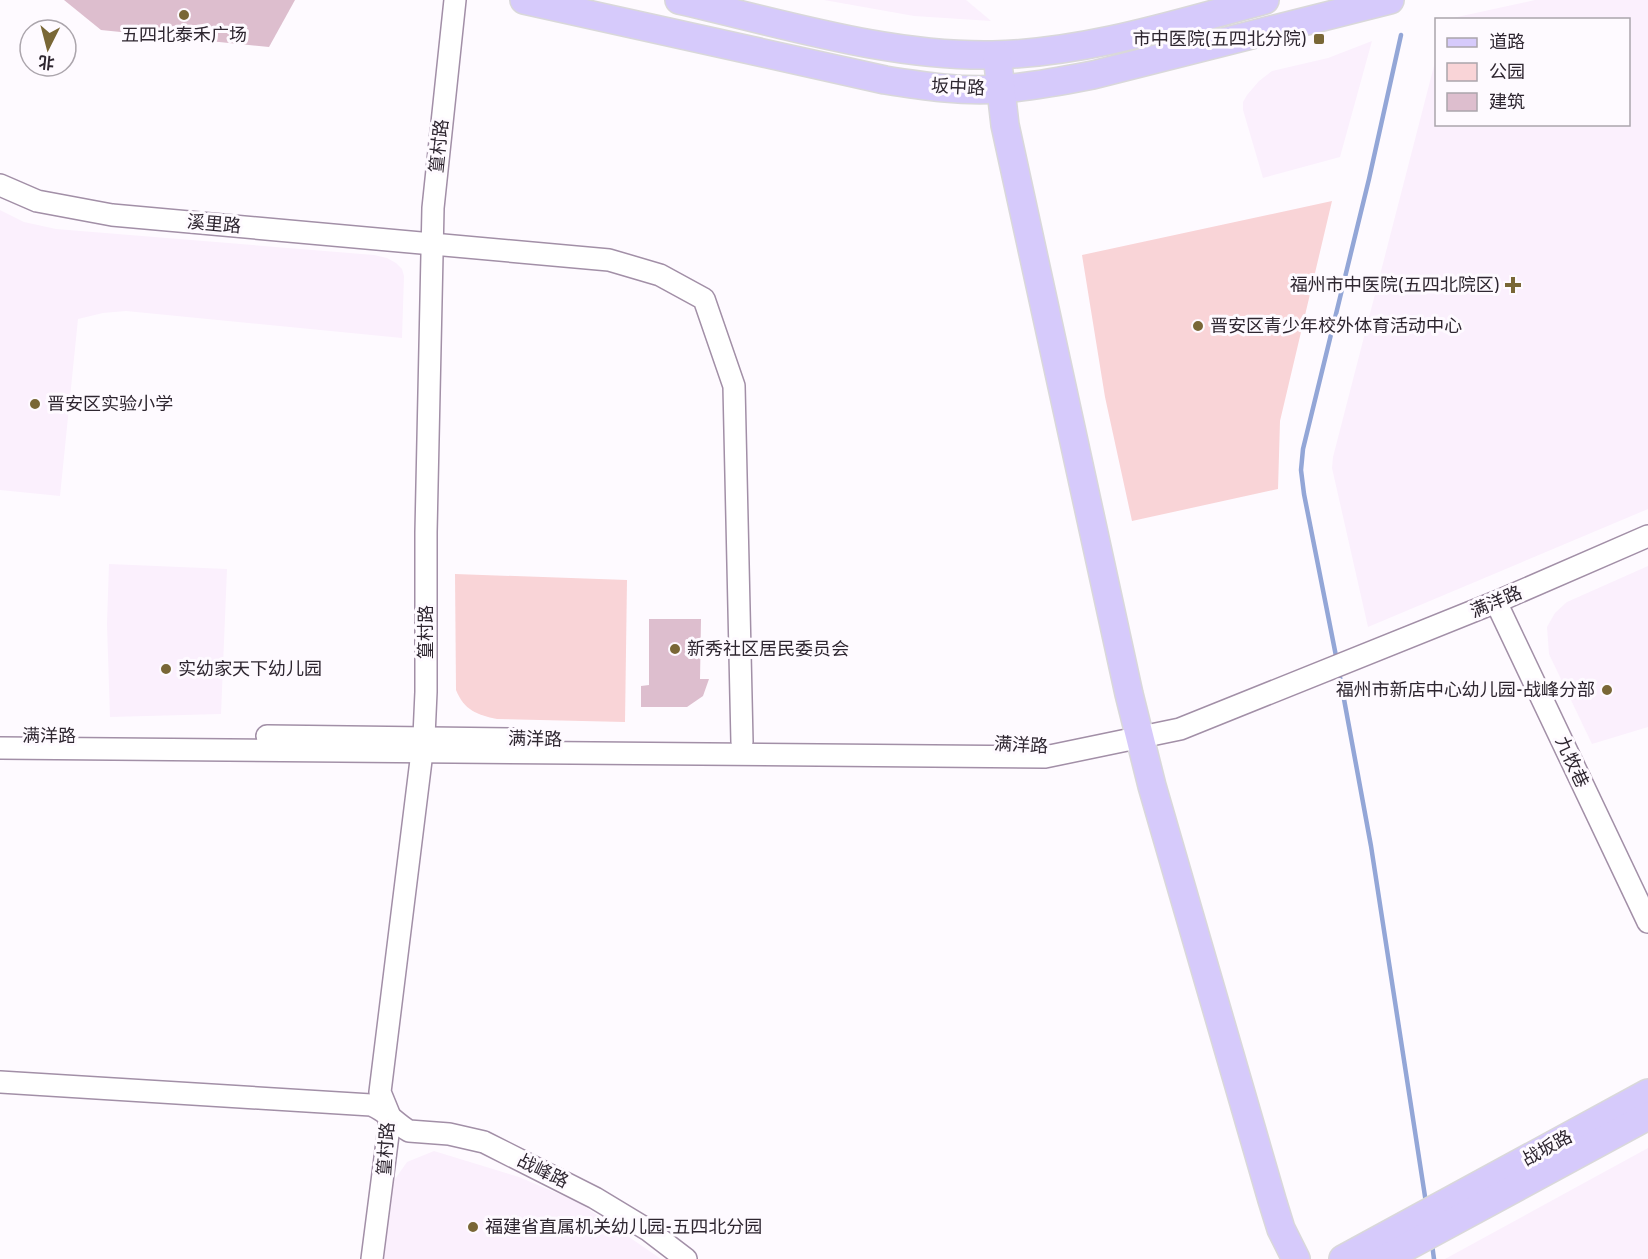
<svg xmlns="http://www.w3.org/2000/svg" width="1648" height="1259" viewBox="0 0 1648 1259" font-family="Overpass,'Noto Sans SC',sans-serif">
  <rect width="100%" height="100%" fill="#fefaff"/>
  <g fill="#fbf0fd">
    <polygon points="824,0 966,0 991,21 914,16"/>
    <polygon points="1535,0 1648,0 1648,509 1368,627 1332,468 1333,457 1436,58 1436,124 1628,124 1628,20 1448,19"/>
    <polygon points="1372,41 1340,157 1263,178 1243,110 1243,102 1247,95 1259,81 1272,71 1328,58"/>
    <polygon points="0,210 24,222 56,229 374,255 387,258 396,263 402,269 404,276 402,338 126,311 103,313 78,319 60,496 0,490"/>
    <polygon points="109,564 227,569 221,714 110,717 107,624"/>
    <polygon points="1648,566 1648,727 1592,744 1549,654 1547,627 1555,613 1567,602"/>
    <polygon points="1648,1148 1648,1259 1445,1259"/>
    <polygon points="434,1151 519,1177 578,1202 661,1259 383,1259 393,1182 407,1162"/>
  </g>
  <g fill="#f9d4d7">
    <polygon points="1332,201 1280,421 1278,489 1132,521 1105,397 1082,255"/>
    <path d="M455 574 627 580 625 722 497 719C477 715 464 710 456 690Z"/>
  </g>
  <g fill="none" stroke-linecap="round" stroke-linejoin="round">
    <g stroke="#93a6d7" stroke-width="4.5">
      <polyline points="1337,661 1304,494 1301,470 1303,449 1369,179 1401,35"/>
      <polyline points="1339,672 1371,846 1426,1203"/>
      <polyline points="1432,1244 1434,1259"/>
    </g>
  </g>
  <g fill="#ddbece">
    <polygon points="64,0 295,0 269,47 101,30"/>
    <polygon points="649,619 701,619 700,679 709,679 703,696 687,707 641,707 641,686 649,685"/>
  </g>
  <g fill="none" stroke-linecap="round" stroke-linejoin="round">
    <defs>
      <g id="minor">
        <polyline points="0,185 37,201 112,215 609,260 660,275 704,299 734,386 742,742"/>
        <polyline points="1496,602 1648,922"/>
        <polyline points="267,736 515,739"/>
        <polyline points="0,748 1045,757 1180,729 1496,602 1648,536"/>
        <path d="M0 1082 371 1105C387 1111 395 1123 409 1131L449 1134 484 1142 595 1198 648 1230 686 1259"/>
        <polyline points="372,1259 389,1127 389,1114 380,1092 424,736 426,692 426,532 433,208 455,0"/>
      </g>
      <g id="major">
        <path d="M524 0 885 80C923 86 962 92 1001 89 1032 87 1062 81 1093 75L1390 0"/>
        <path d="M679 0C781 23 887 57 993 55 1085 53 1176 24 1265 0"/>
        <polyline points="997,55 1005,125 1129,694 1152,786 1272,1200 1281,1229 1296,1259"/>
        <polyline points="1343,1259 1648,1093"/>
        <polyline points="1384,1259 1648,1116"/>
      </g>
    </defs>
    <use href="#minor" stroke="#a28fa7" stroke-width="24"/>
    <use href="#major" stroke="#d9d8da" stroke-width="30"/>
    <use href="#minor" stroke="#fff" stroke-width="21"/>
    <use href="#major" stroke="#d6cafb" stroke-width="27"/>
  </g>
  <g fill="#796736" stroke="#fefaff" stroke-width="2">
    <circle cx="184" cy="15" r="6"/>
    <rect x="1313" y="33" width="12" height="12" rx="3"/>
    <path d="M1510 276h6v6h6v6h-6v6h-6v-6h-6v-6h6z"/>
    <circle cx="1198" cy="326" r="6"/>
    <circle cx="35" cy="404" r="6"/>
    <circle cx="675" cy="649" r="6"/>
    <circle cx="166" cy="669" r="6"/>
    <circle cx="1607" cy="690" r="6"/>
    <circle cx="473" cy="1227" r="6"/>
  </g>
  <g text-anchor="middle" stroke-width="6" stroke-linejoin="round" paint-order="stroke">
    <g font-size="18" fill="#2e2630" stroke="#fefaff" text-anchor="start">
      <text x="184" y="41" text-anchor="middle">五四北泰禾广场</text>
      <text x="1307" y="45" text-anchor="end">市中医院(五四北分院)</text>
      <text x="1500" y="291" text-anchor="end">福州市中医院(五四北院区)</text>
      <text x="1210" y="332">晋安区青少年校外体育活动中心</text>
      <text x="47" y="410">晋安区实验小学</text>
      <text x="687" y="655">新秀社区居民委员会</text>
      <text x="178" y="675">实幼家天下幼儿园</text>
      <text x="1595" y="696" text-anchor="end">福州市新店中心幼儿园-战峰分部</text>
      <text x="485" y="1233">福建省直属机关幼儿园-五四北分园</text>
    </g>
    <g font-size="18" fill="#2e2630" stroke="#fefaff">
      <text transform="translate(958 87) rotate(3)" y="6">坂中路</text>
      <text transform="translate(439 146) rotate(-84)" y="6">篁村路</text>
      <text transform="translate(214 224) rotate(5)" y="6">溪里路</text>
      <text transform="translate(1496 602) rotate(-23)" y="6">满洋路</text>
      <text transform="translate(426 632) rotate(-90)" y="6">篁村路</text>
      <text x="49" y="742">满洋路</text>
      <text transform="translate(535 739) rotate(1)" y="6">满洋路</text>
      <text transform="translate(1021 745) rotate(3)" y="6">满洋路</text>
      <text transform="translate(1572 762) rotate(65)" y="6">九牧巷</text>
      <text transform="translate(1547 1148) rotate(-29)" y="6">战坂路</text>
      <text transform="translate(386 1149) rotate(-86)" y="6">篁村路</text>
      <text transform="translate(543 1171) rotate(26)" y="6">战峰路</text>
    </g>
  </g>
  <rect x="1435" y="18" width="195" height="108" fill="#fefaff" stroke="#aba5ac" stroke-width="1.5"/>
  <rect x="1447" y="38" width="30" height="9" fill="#d6cafb" stroke="#aba5ac" stroke-width="1.5"/>
  <text x="1489" y="48" font-size="18" fill="#2e2630">道路</text>
  <rect x="1447" y="63" width="30" height="18" fill="#f9d4d7" stroke="#aba5ac" stroke-width="1.5"/>
  <text x="1489" y="78" font-size="18" fill="#2e2630">公园</text>
  <rect x="1447" y="93" width="30" height="18" fill="#ddbece" stroke="#aba5ac" stroke-width="1.5"/>
  <text x="1489" y="108" font-size="18" fill="#2e2630">建筑</text>
  <g transform="translate(48 48) rotate(186)"><circle r="28" fill="#fefaff" stroke="#aba5ac" stroke-width="1.5"/>
  <path d="M0-4.5L10 22L0 15L-10 22Z" fill="#796736"/>
  <text y="-9" font-size="16" font-weight="bold" text-anchor="middle" fill="#2e2630">北</text>
  </g>
</svg>
